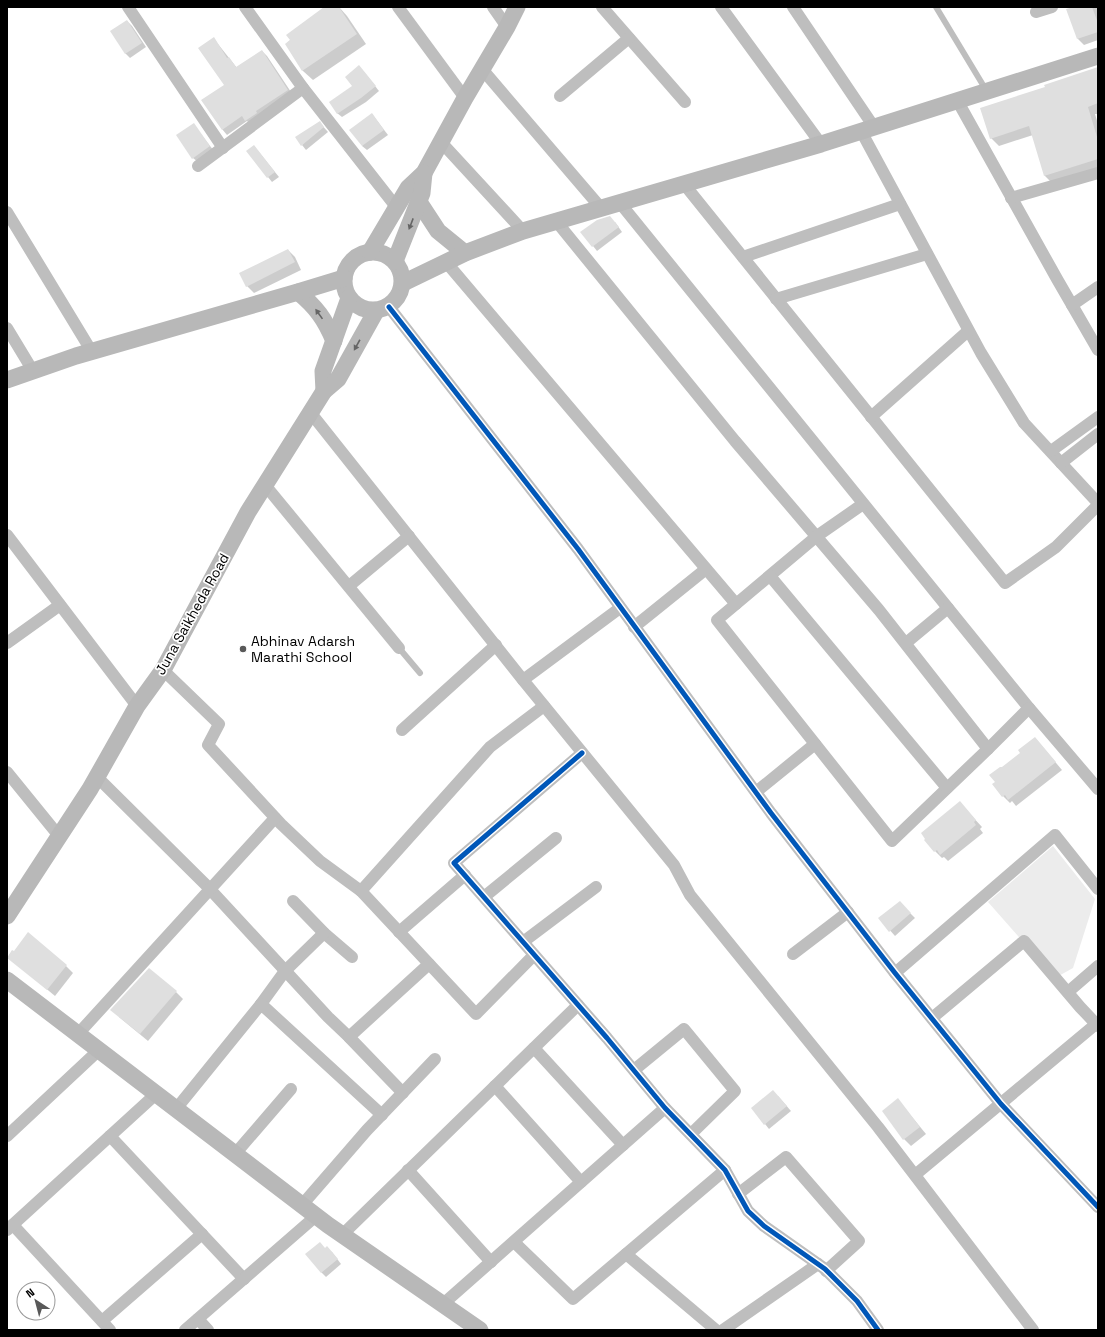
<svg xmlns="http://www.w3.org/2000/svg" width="1105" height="1337" viewBox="0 0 1105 1337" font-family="'Space Grotesk',sans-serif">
  <rect width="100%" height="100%" fill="#fff"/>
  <polygon fill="#ececec" points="1053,846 1095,899 1073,968 1055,978 988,902"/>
  <g fill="#0003">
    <polygon points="326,7 339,7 347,16 366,44 313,80 303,71 286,44"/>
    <polygon points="1076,7 1098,7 1098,40 1084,45 1078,39 1067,10"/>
    <polygon points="127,21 132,26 146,47 130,58 125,53"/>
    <polygon points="214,39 237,68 262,51 267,56 293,95 251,125 247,121 227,135 222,129 225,85"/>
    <polygon points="1098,68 1098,114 1095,114 1098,124 1098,169 1053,184 1045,176 1033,135 999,146 991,138 1047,88"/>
    <polygon points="363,71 379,91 366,102 342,117 337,113"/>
    <polygon points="372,114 388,135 367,150 362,146"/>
    <polygon points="320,123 328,132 306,150 302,145"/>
    <polygon points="193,124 214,151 198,162 193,158"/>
    <polygon points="254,146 279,177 272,182 268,177"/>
    <polygon points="615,222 622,232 597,251 582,232"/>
    <polygon points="288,250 295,257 301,270 254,293 247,286 241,274"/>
    <polygon points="1035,738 1062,770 1016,806 1012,801 1010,803 1003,796 996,782 1002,768 1022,753"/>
    <polygon points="960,803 982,827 980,829 983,833 948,861 944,857 942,858 935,851"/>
    <polygon points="904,907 915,918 895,936 880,919"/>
    <polygon points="12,951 66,966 73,973 55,996 8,957"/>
    <polygon points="176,992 183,999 148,1041 119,1017"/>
    <polygon points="778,1096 791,1111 769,1129 765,1124"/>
    <polygon points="898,1100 926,1134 911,1146 904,1139"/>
    <polygon points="326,1249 332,1252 341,1264 326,1277 321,1272"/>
  </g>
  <g fill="#dfdfdf">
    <polygon points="324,7 339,7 357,34 302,71 285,44 290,40 286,35"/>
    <polygon points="1073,7 1092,7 1098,23 1098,32 1077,39 1066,9"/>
    <polygon points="127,20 142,43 125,54 110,31"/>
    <polygon points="214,37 227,58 229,57 236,67 262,50 288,90 256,111 257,113 245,121 242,116 222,130 201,100 224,85 198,48"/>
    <polygon points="359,65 376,86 361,98 337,114 329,102 352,86 345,77"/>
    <polygon points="1098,67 1098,103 1088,107 1098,140 1098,159 1044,176 1029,126 990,139 980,108 1045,87 1044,85"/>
    <polygon points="372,113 384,130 362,146 349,130"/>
    <polygon points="320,121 324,127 301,146 295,137"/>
    <polygon points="194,123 210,146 192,159 176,135"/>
    <polygon points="254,145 275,172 267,178 246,151"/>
    <polygon points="610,216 619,227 592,247 580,232 597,220"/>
    <polygon points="288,249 295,262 246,287 239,273"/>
    <polygon points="1035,737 1056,762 1008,800 1005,795 1002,797 992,784 995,782 989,775 1000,767 1002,767 1020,753 1018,750"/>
    <polygon points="960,801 976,820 974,822 976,825 940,855 937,850 934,852 924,840 925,839 921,833"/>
    <polygon points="900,901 911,913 889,932 878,918"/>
    <polygon points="28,932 67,965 47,990 7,958 12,950 14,951"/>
    <polygon points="149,968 177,991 140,1034 110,1010"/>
    <polygon points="773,1090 787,1106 764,1125 751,1108"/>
    <polygon points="898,1098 920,1127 903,1140 882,1111"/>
    <polygon points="320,1242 325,1248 327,1246 338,1259 321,1273 305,1254"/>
  </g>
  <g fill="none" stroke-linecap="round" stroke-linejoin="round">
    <g stroke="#bebebe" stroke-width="6">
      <polyline points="936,7 986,90"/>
      <polyline points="399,648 420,673"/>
    </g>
    <g stroke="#bebebe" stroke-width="12">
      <polyline points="128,7 223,148"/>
      <polyline points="245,7 303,88 397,208"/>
      <polyline points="398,7 465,98"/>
      <polyline points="493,7 507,27"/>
      <polyline points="602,7 685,102"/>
      <polyline points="721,7 821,144"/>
      <polyline points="793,7 874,127"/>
      <polyline points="1036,12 1052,7"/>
      <polyline points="482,69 601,208"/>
      <polyline points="560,96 629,38"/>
      <polyline points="957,100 1057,279 1098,350"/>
      <polyline points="861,131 981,353 1024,423 1098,503"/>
      <polyline points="441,142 523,231"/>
      <polyline points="198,166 303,88"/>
      <polyline points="684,184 1005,583 1056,547 1098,505"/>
      <polyline points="1011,198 1098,173"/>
      <polyline points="620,203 1029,708 1098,789"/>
      <polyline points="7,212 92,352"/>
      <polyline points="556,221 735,441 879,610 988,749"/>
      <polyline points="743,257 900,204"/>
      <polyline points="446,262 736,604"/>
      <polyline points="776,299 927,254"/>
      <polyline points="1072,305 1098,287"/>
      <polyline points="389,307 578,549 771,813 895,973 1001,1104 1098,1207"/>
      <polyline points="7,328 33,371"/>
      <polyline points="310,412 523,680"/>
      <polyline points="871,417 968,331"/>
      <polyline points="1051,451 1098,417"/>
      <polyline points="1061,463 1098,434"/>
      <polyline points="265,485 399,648"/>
      <polyline points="863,504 817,536 717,620 892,841 988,749 1029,708"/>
      <polyline points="7,535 137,706"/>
      <polyline points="770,576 947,788"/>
      <polyline points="349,586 409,536"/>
      <polyline points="620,608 523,680 674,865 690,895 878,1127 1033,1330"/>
      <polyline points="634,627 706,569"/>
      <polyline points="7,643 60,605"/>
      <polyline points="906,643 948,608"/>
      <polyline points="163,670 219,724 208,745 281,824 320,861 361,891"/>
      <polyline points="402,730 496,645"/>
      <polyline points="582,753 454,863 607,1038 665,1108 725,1170 748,1211 764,1226 825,1269 857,1301 878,1330"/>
      <polyline points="7,772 59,836"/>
      <polyline points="97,777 207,886 328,1017 349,1037 403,1093"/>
      <polyline points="756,792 815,744"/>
      <polyline points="484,897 556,838"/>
      <polyline points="293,901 324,933 352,957"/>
      <polyline points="399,932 465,875"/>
      <polyline points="523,942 596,887"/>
      <polyline points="793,954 848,912"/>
      <polyline points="534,955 476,1014 361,891 490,747 544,706"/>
      <polyline points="895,973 1055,835 1098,889"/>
      <polyline points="1068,992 1098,966"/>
      <polyline points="261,1004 285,971 324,933"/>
      <polyline points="932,1018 1024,941 1080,1007 1098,1026"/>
      <polyline points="78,1034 275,818"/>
      <polyline points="349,1037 429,964"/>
      <polyline points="534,1048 623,1145"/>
      <polyline points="634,1070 684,1029 735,1091 691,1134"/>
      <polyline points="495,1086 581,1182"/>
      <polyline points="176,1109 261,1004 382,1115"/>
      <polyline points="7,1136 99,1050"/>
      <polyline points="110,1136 244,1279"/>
      <polyline points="235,1154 291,1089"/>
      <polyline points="408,1170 491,1262"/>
      <polyline points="915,1175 1096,1024"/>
      <polyline points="738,1194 786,1157 859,1241 826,1271"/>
      <polyline points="302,1205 367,1130 435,1059"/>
      <polyline points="13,1225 110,1330"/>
      <polyline points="7,1230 156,1094"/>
      <polyline points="342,1235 578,1005"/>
      <polyline points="514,1242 573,1299 725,1170"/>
      <polyline points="626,1254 716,1330"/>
      <polyline points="443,1304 665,1108"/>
      <polyline points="198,1319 208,1330"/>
      <polyline points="102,1321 202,1234"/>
      <polyline points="185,1330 316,1216"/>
      <polyline points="723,1330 818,1264"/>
    </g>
    <g stroke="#b8b8b8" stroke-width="17">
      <polyline points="419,202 438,231 465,253"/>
      <circle cx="373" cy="281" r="29"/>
      <polyline points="370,252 408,188 424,173 465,98 507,27 517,7"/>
      <polyline points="395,261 422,193 424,173"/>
      <polyline points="403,283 465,253 523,231 821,144 1098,56"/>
      <path d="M298 292C316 307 325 319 334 341"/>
      <polyline points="7,380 76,356 298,292 344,278"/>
      <polyline points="324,391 323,371 349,298"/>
      <polyline points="7,916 90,789 137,706 163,670 248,512 324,391 338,379 376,311"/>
      <polyline points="7,980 328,1225 480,1330"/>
    </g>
    <defs>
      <g id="cycleway">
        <polyline points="389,307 578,549 771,813 895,973 1001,1104 1098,1207"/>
        <polyline points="582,753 454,863 607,1038 665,1108 725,1170 748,1211 764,1226 825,1269 857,1301 878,1330"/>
      </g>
    </defs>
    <use href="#cycleway" stroke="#fff" stroke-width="8"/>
    <use href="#cycleway" stroke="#0057b8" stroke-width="5"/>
  </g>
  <defs><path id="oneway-solid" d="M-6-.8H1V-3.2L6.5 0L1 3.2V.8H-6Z"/></defs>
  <g fill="#656565">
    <use href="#oneway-solid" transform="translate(411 224) rotate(111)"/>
    <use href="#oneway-solid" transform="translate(319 314) rotate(-125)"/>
    <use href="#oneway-solid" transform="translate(357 345) rotate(119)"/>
  </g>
  <circle fill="#595959" stroke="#fff" stroke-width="1.5" cx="243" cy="649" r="4"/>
  <g text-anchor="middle" stroke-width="3.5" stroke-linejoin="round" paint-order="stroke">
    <g font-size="14" fill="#000" stroke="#fff">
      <text transform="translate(192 614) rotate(-61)" y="5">Juna Saikheda Road</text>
    </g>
    <g font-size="14" fill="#000" stroke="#fff" text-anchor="start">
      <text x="251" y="646">Abhinav Adarsh<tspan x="251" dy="16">Marathi School</tspan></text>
    </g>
  </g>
  <rect width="1105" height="1337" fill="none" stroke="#000000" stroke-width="16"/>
  <g transform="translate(36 1301) rotate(324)"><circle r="19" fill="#ffffff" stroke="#999999"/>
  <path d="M0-3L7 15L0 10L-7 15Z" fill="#595959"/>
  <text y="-6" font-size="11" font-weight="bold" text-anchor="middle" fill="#000000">N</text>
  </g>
</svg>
